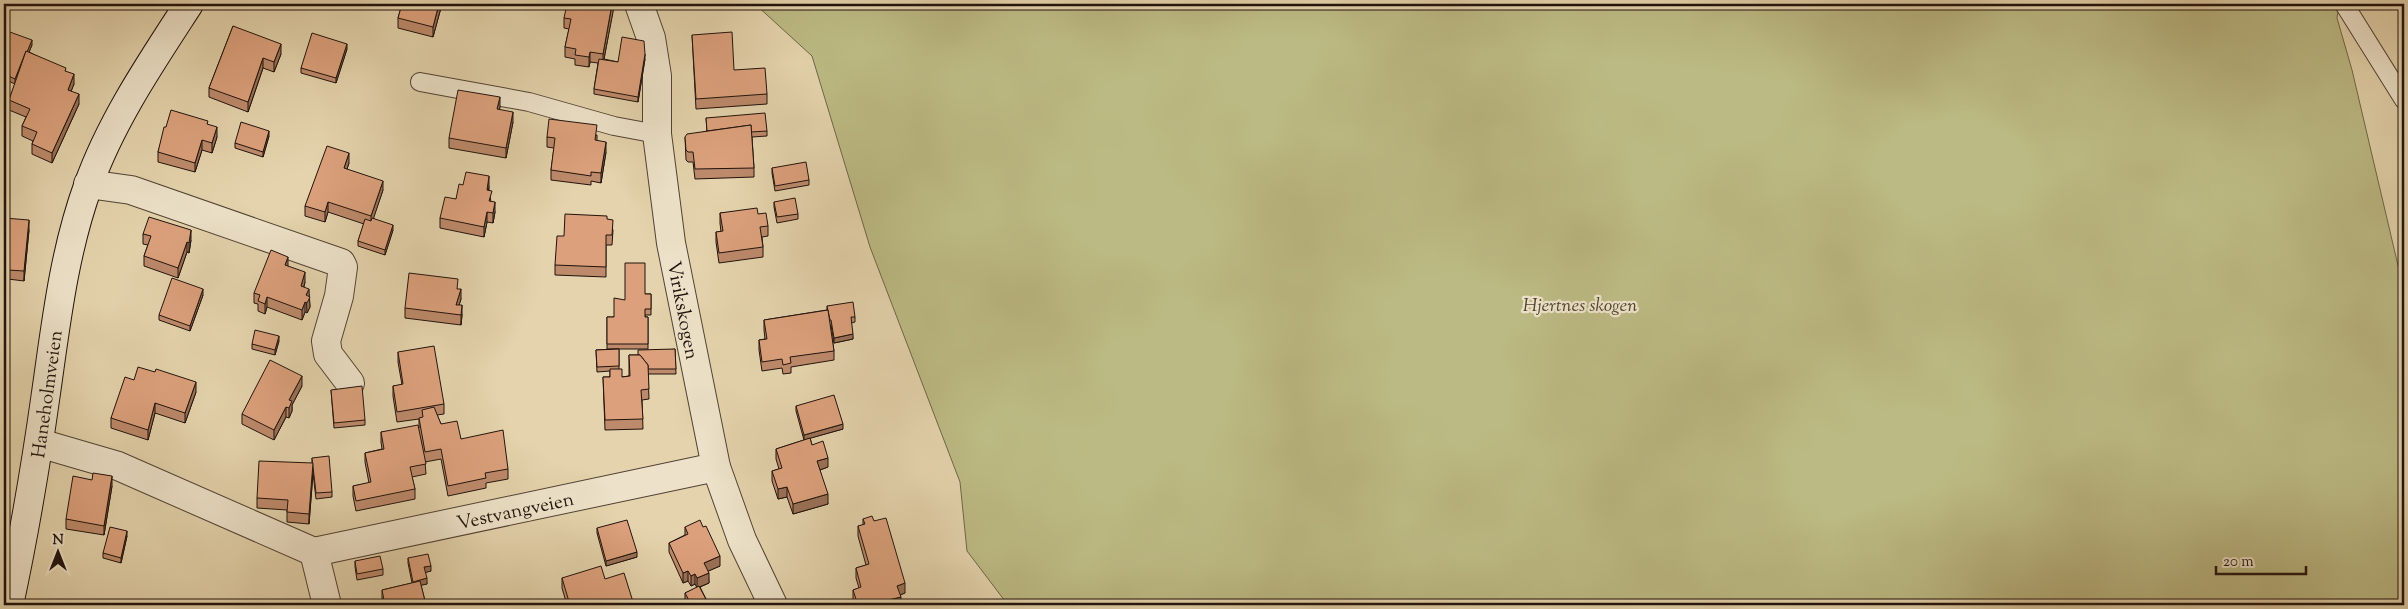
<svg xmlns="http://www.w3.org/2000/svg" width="2408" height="609" viewBox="0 0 2408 609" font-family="'Sorts Mill Goudy',serif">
  <rect width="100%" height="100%" fill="#e4d3ac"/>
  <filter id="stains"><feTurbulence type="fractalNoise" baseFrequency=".004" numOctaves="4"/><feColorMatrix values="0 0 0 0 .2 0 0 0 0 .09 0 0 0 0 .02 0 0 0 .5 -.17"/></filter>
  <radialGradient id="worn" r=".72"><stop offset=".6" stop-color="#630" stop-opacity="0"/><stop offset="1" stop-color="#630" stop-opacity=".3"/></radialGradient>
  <polygon fill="#bcba84" stroke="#6e6648" points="755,4 2339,4 2337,18 2352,70 2404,291 2404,605 1008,605 967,551 960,482 870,247 812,56"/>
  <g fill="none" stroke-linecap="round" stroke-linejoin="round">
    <defs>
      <g id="lane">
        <polyline points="2344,4 2404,100"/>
        <polyline points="420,82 529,102 614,126 657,134"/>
      </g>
      <g id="street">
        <polyline points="639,4 651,38 657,76 657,134 671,243 716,467 742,540 773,605"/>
        <polyline points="88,184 131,190 341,263 343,267 339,296 326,341 328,354 350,383"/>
        <polyline points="39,443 118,466 314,552"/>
        <polyline points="327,605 314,552 716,467"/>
      </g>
      <path id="secondary" d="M9 605C24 535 36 464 46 393 56 323 64 252 88 186 111 121 152 61 189 4"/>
    </defs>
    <use href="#lane" stroke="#514234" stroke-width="20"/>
    <use href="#street" stroke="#514234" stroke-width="30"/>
    <use href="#secondary" stroke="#20120c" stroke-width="30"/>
    <use href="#lane" stroke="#ede2c9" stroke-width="18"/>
    <use href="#street" stroke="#ede2c9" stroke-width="28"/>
    <use href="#secondary" stroke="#ede2c9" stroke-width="28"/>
  </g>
  <g fill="#bd8a6b" stroke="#20120c">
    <polygon points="402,4 442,4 433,37 398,28 398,18"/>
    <polygon points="614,4 604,59 618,62 645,59 638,102 594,94 594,89 598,63 590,62 589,67 575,65 575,59 565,57 565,47 569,29 564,28 564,18"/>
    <polygon points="2397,4 2404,4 2404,22"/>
    <polygon points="233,26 281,54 274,72 263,68 248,112 209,97 209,88"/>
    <polygon points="692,35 734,70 767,94 767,104 696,109"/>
    <polygon points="4,38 32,45 29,52 66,71 74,84 71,91 79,104 52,163 32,154 32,144 33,141 22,136 22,126 26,117 9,110 9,100 15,84 4,79"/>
    <polygon points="347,49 336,83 301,73 301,68"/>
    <polygon points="500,107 499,110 513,122 506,158 449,148 449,138"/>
    <polygon points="706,118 767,131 767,136 752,137 754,168 754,177 695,179 693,162 688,162 686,160 685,137 707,131"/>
    <polygon points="208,125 217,137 212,153 202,150 195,172 158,162 158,152 166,127"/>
    <polygon points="597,135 597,141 606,152 601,183 591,181 591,185 551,180 551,170 554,148 547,147 547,137"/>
    <polygon points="269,136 263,157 235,148 235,143"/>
    <polygon points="349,163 347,169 383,190 373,218 393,230 385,255 358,246 358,241 364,224 328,212 325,222 305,216 305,206"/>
    <polygon points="772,168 809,180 809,185 775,191 772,173"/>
    <polygon points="463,185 489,186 489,190 491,202 495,212 493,223 487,222 484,237 440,228 440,218 456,199"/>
    <polygon points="774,202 798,214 798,219 777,223 774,207"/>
    <polygon points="720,213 758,214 768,226 768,236 762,237 763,247 763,257 719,263 716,242 716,232 721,232 720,223"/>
    <polygon points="4,218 29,230 24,281 8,279 7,300 4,299"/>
    <polygon points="607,219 613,230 612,245 606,245 606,277 555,275 555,265"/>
    <polygon points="143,234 191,240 189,253 187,252 178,278 144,266 144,256 148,245 143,244"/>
    <polygon points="288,266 305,282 304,287 309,296 310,307 307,313 305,312 302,320 267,307 265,314 258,311 258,304 254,303 254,293"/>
    <polygon points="458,289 461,299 459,305 462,315 461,325 405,318 405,308"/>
    <polygon points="645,294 651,294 651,315 645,315 645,317 648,317 648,349 607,349 607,317 614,317 625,300"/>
    <polygon points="203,295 190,331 159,320 159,315"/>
    <polygon points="827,306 855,317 855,322 851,323 853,339 834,343 831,325 830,325 834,351 834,360 791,367 791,373 783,374 782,368 762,371 759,350 759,340 765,339 764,330 764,320 827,310"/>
    <polygon points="279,341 275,355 252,349 252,344"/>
    <polygon points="619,349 619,369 622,377 629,376 629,355 638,355 675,349 676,374 648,374 649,399 642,400 643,429 605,430 603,377 610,377 610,371 597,372 596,350"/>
    <polygon points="398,352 444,404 444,414 437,415 441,424 461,439 508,469 508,479 486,483 486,488 448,496 441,459 425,462 426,474 412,477 415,489 415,499 356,511 353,496 353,486 369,483 365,462 365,453 382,449 381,442 381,432 419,428 419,419 397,422 393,396 393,386 402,385 398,362"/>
    <polygon points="155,372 196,392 185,423 155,413 148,440 111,428 111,418 134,380"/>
    <polygon points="302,386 292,405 292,411 289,418 286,417 274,440 242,424 242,414"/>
    <polygon points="331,390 365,420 365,425 334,428"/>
    <polygon points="796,406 843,429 810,438 812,445 828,467 820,470 828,504 793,514 787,497 778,499 772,481 772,471 779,469 776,459 776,449 804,440 796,411"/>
    <polygon points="4,445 7,455 5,501 4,501"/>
    <polygon points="312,458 332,492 332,497 316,499 313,473 309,524 287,522 287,510 257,508 257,498 312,463"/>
    <polygon points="112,486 104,535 66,529 66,519"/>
    <polygon points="863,519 874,521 905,593 900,595 901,605 855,605 853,600 853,590 859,588 856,578 856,568 866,565 858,536 858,526 863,525"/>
    <polygon points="685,527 720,566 708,571 709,583 700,587 709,605 689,605 685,599 685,593 697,588 695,584 691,586 688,581 683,583 669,552 669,543 685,535"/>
    <polygon points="597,528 637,557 606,566 597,533"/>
    <polygon points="127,536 121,563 103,558 103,553"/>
    <polygon points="408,558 431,571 425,572 427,584 421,585 426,605 383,605 382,600 382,590 412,583 408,563"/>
    <polygon points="355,561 383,569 383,575 357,580 355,567"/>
    <polygon points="562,578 605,579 634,605 567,605 562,588"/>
  </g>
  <g fill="#9a7157" stroke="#20120c">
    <polygon points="439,4 442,4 433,37 433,27"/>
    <polygon points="612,4 614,4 614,7 603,64 603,54"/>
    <polygon points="32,40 32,45 15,84 15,79"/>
    <polygon points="281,44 281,54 274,72 274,62"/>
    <polygon points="347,44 347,49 336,83 336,78"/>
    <polygon points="590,52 590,62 589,67 589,57"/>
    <polygon points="645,54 645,59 638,102 638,97"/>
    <polygon points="263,58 263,68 248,112 248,102"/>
    <polygon points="74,74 74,84 68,99 68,90"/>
    <polygon points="79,94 79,104 52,163 52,153"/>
    <polygon points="500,97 500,107 497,119 497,109"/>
    <polygon points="513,112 513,122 506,158 506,148"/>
    <polygon points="217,127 217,137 212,153 212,143"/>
    <polygon points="269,131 269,136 263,157 263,152"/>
    <polygon points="202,140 202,150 195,172 195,163"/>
    <polygon points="606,142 606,152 601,183 601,173"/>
    <polygon points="349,153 349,163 344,178 344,168"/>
    <polygon points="489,176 489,186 487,200 487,190"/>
    <polygon points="383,181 383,190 371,226 371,216"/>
    <polygon points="328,202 328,212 325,222 325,212"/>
    <polygon points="495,202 495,212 493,223 493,213"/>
    <polygon points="487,212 487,222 484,237 484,227"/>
    <polygon points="29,220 29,230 24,281 24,271"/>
    <polygon points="393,225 393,230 385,255 385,250"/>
    <polygon points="191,230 191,240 189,253 189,243"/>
    <polygon points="187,242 187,252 178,278 178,268"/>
    <polygon points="288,257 288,266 285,265"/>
    <polygon points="8,270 8,279 7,300 7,290"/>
    <polygon points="305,272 305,282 301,296 301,286"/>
    <polygon points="203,289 203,295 190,331 190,326"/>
    <polygon points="309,289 310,307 307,313 306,295"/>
    <polygon points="461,289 461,299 456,315 456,305"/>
    <polygon points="267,297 267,307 265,314 265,304"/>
    <polygon points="305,302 305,312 302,320 302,310"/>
    <polygon points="462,305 462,315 461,325 461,315"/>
    <polygon points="853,334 853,339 834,343 834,338"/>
    <polygon points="279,336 279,341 275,355 275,350"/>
    <polygon points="302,376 302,386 292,405 292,411 289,418 289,400"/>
    <polygon points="196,382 196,392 185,423 185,413"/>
    <polygon points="155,403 155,413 148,440 148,430"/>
    <polygon points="286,407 286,417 274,440 274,430"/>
    <polygon points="843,424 843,429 804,440 804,435"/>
    <polygon points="7,446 7,455 5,501 5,491"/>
    <polygon points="828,458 828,467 817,471 817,461"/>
    <polygon points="313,463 313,473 309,524 309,514"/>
    <polygon points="112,476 112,486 104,535 104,526"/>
    <polygon points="787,487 787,497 778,499 778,489"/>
    <polygon points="828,494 828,504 793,514 793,504"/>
    <polygon points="127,531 127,536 121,563 121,558"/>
    <polygon points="637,552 637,557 606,566 606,561"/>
    <polygon points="720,556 720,566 704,573 704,563"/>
    <polygon points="431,566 431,571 424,573 424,567"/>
    <polygon points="688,571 688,581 683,583 683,573"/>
    <polygon points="709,573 709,583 697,588 697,578"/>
    <polygon points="695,574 695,584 691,586 691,576"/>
    <polygon points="427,578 427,584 413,587 413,582"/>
    <polygon points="905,583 905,593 897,596 897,586"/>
    <polygon points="901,597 901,605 867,605"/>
  </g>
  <g fill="#dca17c" stroke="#20120c">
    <polygon points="402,4 439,4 433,27 398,18"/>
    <polygon points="567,4 612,4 603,54 590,52 589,57 575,55 576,49 565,47 571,19 564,18"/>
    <polygon points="2401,4 2404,4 2404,12"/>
    <polygon points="233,26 281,44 274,62 263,58 248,102 209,88"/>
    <polygon points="7,31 32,40 27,52 26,51 15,79 4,74 4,38"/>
    <polygon points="732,32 734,70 765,68 767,94 696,99 692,35"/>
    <polygon points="312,33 347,44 336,78 301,68"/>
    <polygon points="622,37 644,41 645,54 638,97 594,89 599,59 618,62"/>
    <polygon points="26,51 66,68 65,71 74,74 68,90 79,94 52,153 32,144 37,132 22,126 30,109 9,100"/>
    <polygon points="458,90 500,97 497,109 513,112 506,148 449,138"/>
    <polygon points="171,110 208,121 207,124 217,127 212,143 202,140 195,163 158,152 164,127 166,127"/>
    <polygon points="765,113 767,131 751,132 751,125 707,131 706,118"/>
    <polygon points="549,119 597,125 595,140 606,142 601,173 591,172 591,176 551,170 555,138 547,137"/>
    <polygon points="241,122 269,131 263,152 235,143"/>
    <polygon points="751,125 754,168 695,169 693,152 688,152 686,150 685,137 687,134"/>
    <polygon points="327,146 349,153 344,168 383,181 371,216 328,202 325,212 305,206"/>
    <polygon points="806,162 809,180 775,186 772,168"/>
    <polygon points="466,172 489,176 487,190 492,191 489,201 495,202 493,213 487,212 484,227 440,218 445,197 456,199 459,184 463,185"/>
    <polygon points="795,198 798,214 777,217 774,202"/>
    <polygon points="757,208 758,214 766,213 768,226 760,227 763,247 719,253 716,232 723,231 720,213"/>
    <polygon points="565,214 607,216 607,219 613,220 612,235 606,235 606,267 555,265 557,236 564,236"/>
    <polygon points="149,217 191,230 189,243 187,242 178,268 144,256 151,236 143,234"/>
    <polygon points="4,218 29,220 24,271 8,270 7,290 4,289"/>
    <polygon points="372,218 393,225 385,250 358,241 365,219 371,221"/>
    <polygon points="271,250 288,257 285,265 305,272 301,286 309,289 306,295 310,297 307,303 305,302 302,310 267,297 265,304 258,301 260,295 254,293"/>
    <polygon points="625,263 645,263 645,294 651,294 651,309 645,309 645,317 648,317 648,344 607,344 607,317 614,317 614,298 625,300"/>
    <polygon points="409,273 458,279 457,289 461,289 456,305 462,305 461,315 405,308"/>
    <polygon points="172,278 203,289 190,326 159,315"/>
    <polygon points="853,302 855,317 851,317 853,334 834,338 831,320 830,320 827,306"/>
    <polygon points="828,310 834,351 790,357 791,363 783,365 782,359 762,362 759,340 767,339 764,320"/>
    <polygon points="255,330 279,336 275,350 252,344"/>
    <polygon points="434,346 444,404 397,412 393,386 403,384 398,352"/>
    <polygon points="619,349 619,366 597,367 596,350"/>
    <polygon points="675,349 676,369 648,369 648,365 640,355 638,355 638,350"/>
    <polygon points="629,355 640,355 648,365 649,389 641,390 643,419 605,420 603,377 610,377 610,369 622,369 622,377 630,376"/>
    <polygon points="270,360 302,376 289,400 292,401 289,408 286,407 274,430 242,414"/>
    <polygon points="138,367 155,372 156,369 196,382 185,413 155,403 148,430 111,418 125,377 134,380"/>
    <polygon points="362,386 365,420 334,423 331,390"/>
    <polygon points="834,395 843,424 804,435 796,406"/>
    <polygon points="434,407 441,424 457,421 461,439 503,430 508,469 485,473 486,478 448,486 441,449 425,452 419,418 423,417 422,410"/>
    <polygon points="418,425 426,464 410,467 415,489 356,501 353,486 371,482 365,453 384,449 381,432"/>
    <polygon points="810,438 812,445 823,441 828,458 817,461 828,494 793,504 787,487 778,489 772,471 782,468 776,449"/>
    <polygon points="4,445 7,446 5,491 4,491"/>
    <polygon points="329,456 332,492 316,493 312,458"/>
    <polygon points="259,461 313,463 309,514 287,512 288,500 257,498"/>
    <polygon points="93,473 112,476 104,526 66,519 73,476 92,480"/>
    <polygon points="872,516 874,521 886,518 905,583 897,586 901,597 867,605 858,605 853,590 861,587 856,568 869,564 858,526 865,524 863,519"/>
    <polygon points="627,520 637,552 606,561 597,528"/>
    <polygon points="700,520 703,527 706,526 720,556 704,563 709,573 697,578 695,574 691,576 688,571 683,573 669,543 688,534 685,527"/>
    <polygon points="110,527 127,531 121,558 103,553"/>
    <polygon points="428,554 431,566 424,567 427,578 413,582 408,558"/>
    <polygon points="380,556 383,569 357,574 355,561"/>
    <polygon points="601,566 605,579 624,573 634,605 570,605 562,578"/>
    <polygon points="420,581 426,605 385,605 382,590"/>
    <polygon points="699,586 709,605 689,605 691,604 685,593"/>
  </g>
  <g text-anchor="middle" stroke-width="4.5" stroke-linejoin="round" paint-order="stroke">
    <g font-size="19" font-style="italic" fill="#4f4430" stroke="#ede2c9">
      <text x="1580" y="311">Hjertnes skogen</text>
    </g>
    <g font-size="19" fill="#20120c" stroke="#ede2c9">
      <text transform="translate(684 310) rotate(79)" y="7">Virikskogen</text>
      <text transform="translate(46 394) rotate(-82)" y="7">Haneholmveien</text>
      <text transform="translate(515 510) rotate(-12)" y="7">Vestvangveien</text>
    </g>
  </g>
  <rect width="2408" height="609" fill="none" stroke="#e4d3ac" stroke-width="20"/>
  <rect x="5" y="5" width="2398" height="599" fill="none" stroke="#20120c" stroke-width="2.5"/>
  <rect x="10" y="10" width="2388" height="589" fill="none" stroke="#20120c"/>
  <g transform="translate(58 552)" stroke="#ede2c9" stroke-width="4" paint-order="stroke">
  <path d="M0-4L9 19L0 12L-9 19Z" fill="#20120c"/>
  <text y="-8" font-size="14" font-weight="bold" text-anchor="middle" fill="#20120c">N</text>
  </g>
  <path d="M2216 566v8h90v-8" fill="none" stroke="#20120c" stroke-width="2.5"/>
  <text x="2223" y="566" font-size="15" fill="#20120c" stroke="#ede2c9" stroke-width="4" paint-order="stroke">20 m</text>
  <rect width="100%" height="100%" filter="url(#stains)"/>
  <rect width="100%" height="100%" fill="url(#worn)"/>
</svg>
